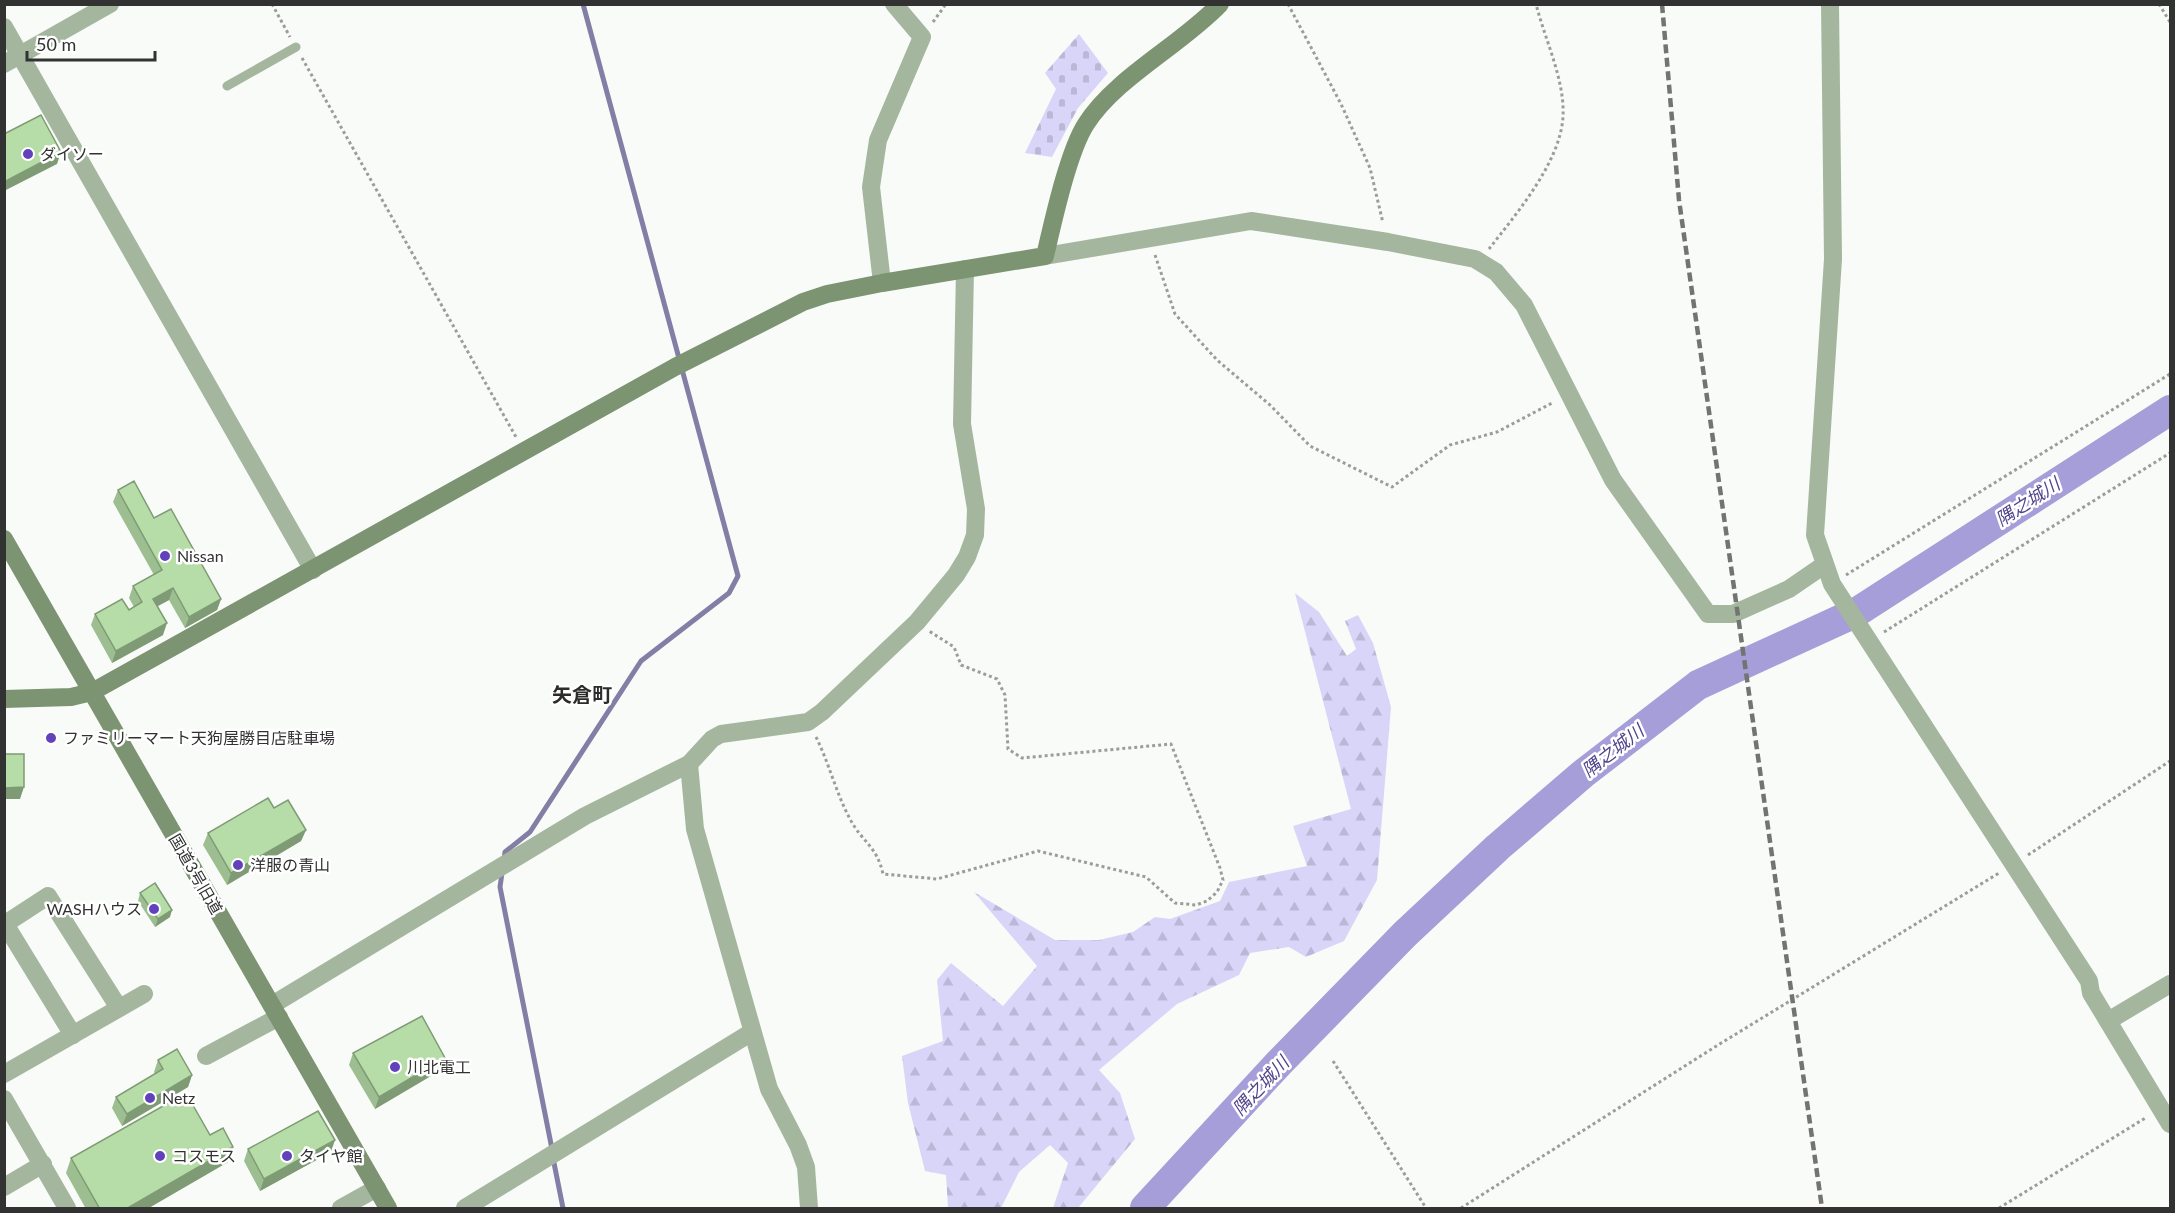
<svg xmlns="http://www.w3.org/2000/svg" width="2175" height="1213" viewBox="0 0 2175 1213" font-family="Lato,'Noto Sans JP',sans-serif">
  <defs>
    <pattern id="forest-firs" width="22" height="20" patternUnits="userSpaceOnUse" patternTransform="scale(1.5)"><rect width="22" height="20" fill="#d9d5f9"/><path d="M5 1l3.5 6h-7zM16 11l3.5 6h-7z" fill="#bbb7d6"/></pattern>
    <pattern id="cemetery-stones" width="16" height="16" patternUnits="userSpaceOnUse" patternTransform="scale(1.5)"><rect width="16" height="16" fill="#d9d5f9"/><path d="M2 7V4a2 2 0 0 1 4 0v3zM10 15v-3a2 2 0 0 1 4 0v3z" fill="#bbb7d6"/></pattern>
  </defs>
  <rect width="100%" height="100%" fill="#f9fbf8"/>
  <polygon fill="url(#forest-firs)" points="1295,593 1319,612 1347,656 1356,649 1345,621 1358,615 1373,643 1391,707 1377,880 1344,941 1306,957 1289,947 1250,953 1239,975 1177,1004 1099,1070 1120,1093 1135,1139 1078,1208 1053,1208 1068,1163 1050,1145 1019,1172 1001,1208 948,1208 946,1175 925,1171 908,1103 902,1056 943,1041 937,980 951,963 1003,1006 1037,966 974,892 1055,940 1099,940 1133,932 1155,917 1170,919 1220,901 1229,882 1307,866 1293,826 1351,809"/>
  <polygon fill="url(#cemetery-stones)" points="1079,34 1108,73 1078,108 1052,157 1025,153 1056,89 1045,73"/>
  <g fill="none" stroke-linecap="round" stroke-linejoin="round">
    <g stroke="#827ea6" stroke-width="5">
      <polyline points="504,860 505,852 530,832 641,661 729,593 738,576 583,4"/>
      <polyline points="502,873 500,887 552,1149"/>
      <polyline points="553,1158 563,1208"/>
    </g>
    <polyline stroke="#a59ed8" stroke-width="30" points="1145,1208 1279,1063 1405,934 1498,847 1584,773 1698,685 1857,612 2170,410"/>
    <g stroke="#9b9d9b" stroke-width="3" stroke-dasharray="3 3" stroke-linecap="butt">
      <polyline points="272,4 290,37"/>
      <polyline points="1288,4 1341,104 1370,168 1383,223"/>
      <polyline points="2159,4 2170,22"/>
      <polyline points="933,22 946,4"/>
      <polyline points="302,58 516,437"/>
      <path d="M1489 249C1516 214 1560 163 1563 117 1565 80 1545 40 1536 4"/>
      <polyline points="1155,255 1175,314 1217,360 1270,405 1310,446 1392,487 1450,445 1497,432 1554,402"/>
      <polyline points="1846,575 2170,374"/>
      <polyline points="1884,632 2170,453"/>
      <path d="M816 737C829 763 836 793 850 819 862 842 877 846 883 874L937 879 1038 851 1146 877 1175 903 1196 905 1207 901 1217 892 1223 880 1220 868 1171 744 1022 758 1008 749 1005 695 997 679 961 665 954 647 929 631"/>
      <polyline points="2028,855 2170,761"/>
      <polyline points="1333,1061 1426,1208"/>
      <polyline points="1461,1208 1718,1045 1999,873"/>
      <polyline points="1999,1208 2147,1117"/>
    </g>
    <polyline stroke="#a5b69f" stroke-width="9" points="227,86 296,47"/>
    <g stroke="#a5b69f" stroke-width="18">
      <polyline points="1830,4 1833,259 1815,535 1832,584 2089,981 2091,993 2170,1124"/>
      <polyline points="4,27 313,570"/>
      <polyline points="4,64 110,4"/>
      <polyline points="1045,256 1251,221 1388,242 1475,259 1496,272 1524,305 1613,480 1708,614 1733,614 1789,589 1824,565"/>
      <polyline points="882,283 871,187 878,140 922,37 894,4"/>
      <polyline points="689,764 695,829 769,1089 798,1145 806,1167 809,1208"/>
      <polyline points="272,1005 585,816 689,764 712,739 721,734 808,722 822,712 917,622 956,575 967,557 975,535 976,509 962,424 965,269"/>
      <polyline points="2108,1021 2170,984"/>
      <polyline points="73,1035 5,924 48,896 119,1008"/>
      <polyline points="206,1056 279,1017"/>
      <polyline points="4,1074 144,994"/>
      <polyline points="4,1099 67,1208"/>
      <polyline points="4,1187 43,1164"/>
      <polyline points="341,1208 377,1188"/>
      <polyline points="465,1208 752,1032"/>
    </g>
    <g stroke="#7c9472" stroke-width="18">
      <polyline points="4,539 388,1208"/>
      <path d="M4 699 71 697 92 692 675 367 803 302 827 294 882 283 1045 256C1053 222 1068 152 1086 124 1115 78 1181 45 1220 4"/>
    </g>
    <polyline stroke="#737472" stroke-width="4.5" stroke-dasharray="9 4.5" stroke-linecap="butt" points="1662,4 1679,200 1822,1208"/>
  </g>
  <g fill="#9dbe90">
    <polygon points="118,490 154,518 221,599 217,610 185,628 169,600 157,606 163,635 112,663 91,625 95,614 129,610 134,607 129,598 133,586 154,575 113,502"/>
    <polygon points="274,808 306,830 301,841 227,885 203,845 208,833"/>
    <polygon points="140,893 170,917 155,927 138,901"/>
    <polygon points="353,1053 441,1070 375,1109 349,1065"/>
    <polygon points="158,1060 192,1075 188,1087 122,1126 112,1108 116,1097 155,1074 154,1072"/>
    <polygon points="210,1135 228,1162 147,1209 86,1209 66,1173 71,1158"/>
    <polygon points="248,1149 331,1152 260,1191 244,1161"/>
  </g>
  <g fill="#7f9b75">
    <polygon points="61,152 57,164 4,191 4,182"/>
    <polygon points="173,588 169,600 149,611 153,599"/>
    <polygon points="221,599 217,610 185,628 189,617"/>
    <polygon points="167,623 163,635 112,663 116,651"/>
    <polygon points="24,787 20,799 4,799 4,788"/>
    <polygon points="306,830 301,841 227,885 231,873"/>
    <polygon points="172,910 170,917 155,927 158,919"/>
    <polygon points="445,1058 441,1070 375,1109 379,1097"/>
    <polygon points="192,1075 188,1087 122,1126 127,1114"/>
    <polygon points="335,1140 331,1152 260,1191 264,1179"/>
    <polygon points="233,1147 228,1162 147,1209 126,1209"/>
  </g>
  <g fill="#b6dda7" stroke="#7f9b75" stroke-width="1.5">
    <polygon points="41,115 61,152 4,182 4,134"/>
    <polygon points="134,481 154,518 171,509 221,599 189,617 173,588 153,599 167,623 116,651 95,614 122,599 129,610 142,602 133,586 162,570 118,490"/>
    <polygon points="4,754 24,754 24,787 4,788"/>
    <polygon points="268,798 274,808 288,800 306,830 231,873 208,833"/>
    <polygon points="155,883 172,910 158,919 140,893"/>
    <polygon points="422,1016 445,1058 379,1097 353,1053"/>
    <polygon points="177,1049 192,1075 127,1114 116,1097 163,1069 158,1060"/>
    <polygon points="186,1093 210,1135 223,1128 233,1147 126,1209 100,1209 71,1158"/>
    <polygon points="318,1111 335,1140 264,1179 248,1149"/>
  </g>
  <g fill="#6142bb" stroke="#fff" stroke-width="2">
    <circle cx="28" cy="154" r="6"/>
    <circle cx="165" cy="556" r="6"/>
    <circle cx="51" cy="738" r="6"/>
    <circle cx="238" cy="865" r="6"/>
    <circle cx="154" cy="909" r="6"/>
    <circle cx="395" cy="1067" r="6"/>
    <circle cx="150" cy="1098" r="6"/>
    <circle cx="160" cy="1156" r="6"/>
    <circle cx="287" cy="1156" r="6"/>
  </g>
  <g text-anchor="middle" stroke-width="5" stroke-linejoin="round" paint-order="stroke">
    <g font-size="16" fill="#313231" stroke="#fff" text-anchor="start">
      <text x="40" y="160">ダイソー</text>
      <text x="177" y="562">Nissan</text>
      <text x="63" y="744">ファミリーマート天狗屋勝目店駐車場</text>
      <text x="250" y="871">洋服の青山</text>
      <text x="142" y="915" text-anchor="end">WASHハウス</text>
      <text x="407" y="1073">川北電工</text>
      <text x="162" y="1104">Netz</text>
      <text x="172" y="1162">コスモス</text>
      <text x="299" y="1162">タイヤ館</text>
    </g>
    <g font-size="16" fill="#313231" stroke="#fff">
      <text transform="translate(196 874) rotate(60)" y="6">国道3号旧道</text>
    </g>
    <g font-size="18" font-style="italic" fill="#51448b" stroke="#fff">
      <text transform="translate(2028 502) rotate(-33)" y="6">隅之城川</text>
      <text transform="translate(1613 751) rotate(-38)" y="6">隅之城川</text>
      <text transform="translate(1261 1086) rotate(-47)" y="6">隅之城川</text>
    </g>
    <g font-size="20" font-weight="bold" fill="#2c2d2b" stroke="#fff">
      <text x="582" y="702">矢倉町</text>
    </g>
  </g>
  <rect width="2175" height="1213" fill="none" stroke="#313231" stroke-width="12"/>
  <path d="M27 51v9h128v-9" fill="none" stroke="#313231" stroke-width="3"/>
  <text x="36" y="51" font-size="18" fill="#313231" stroke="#ffffff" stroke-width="4.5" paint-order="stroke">50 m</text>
</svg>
